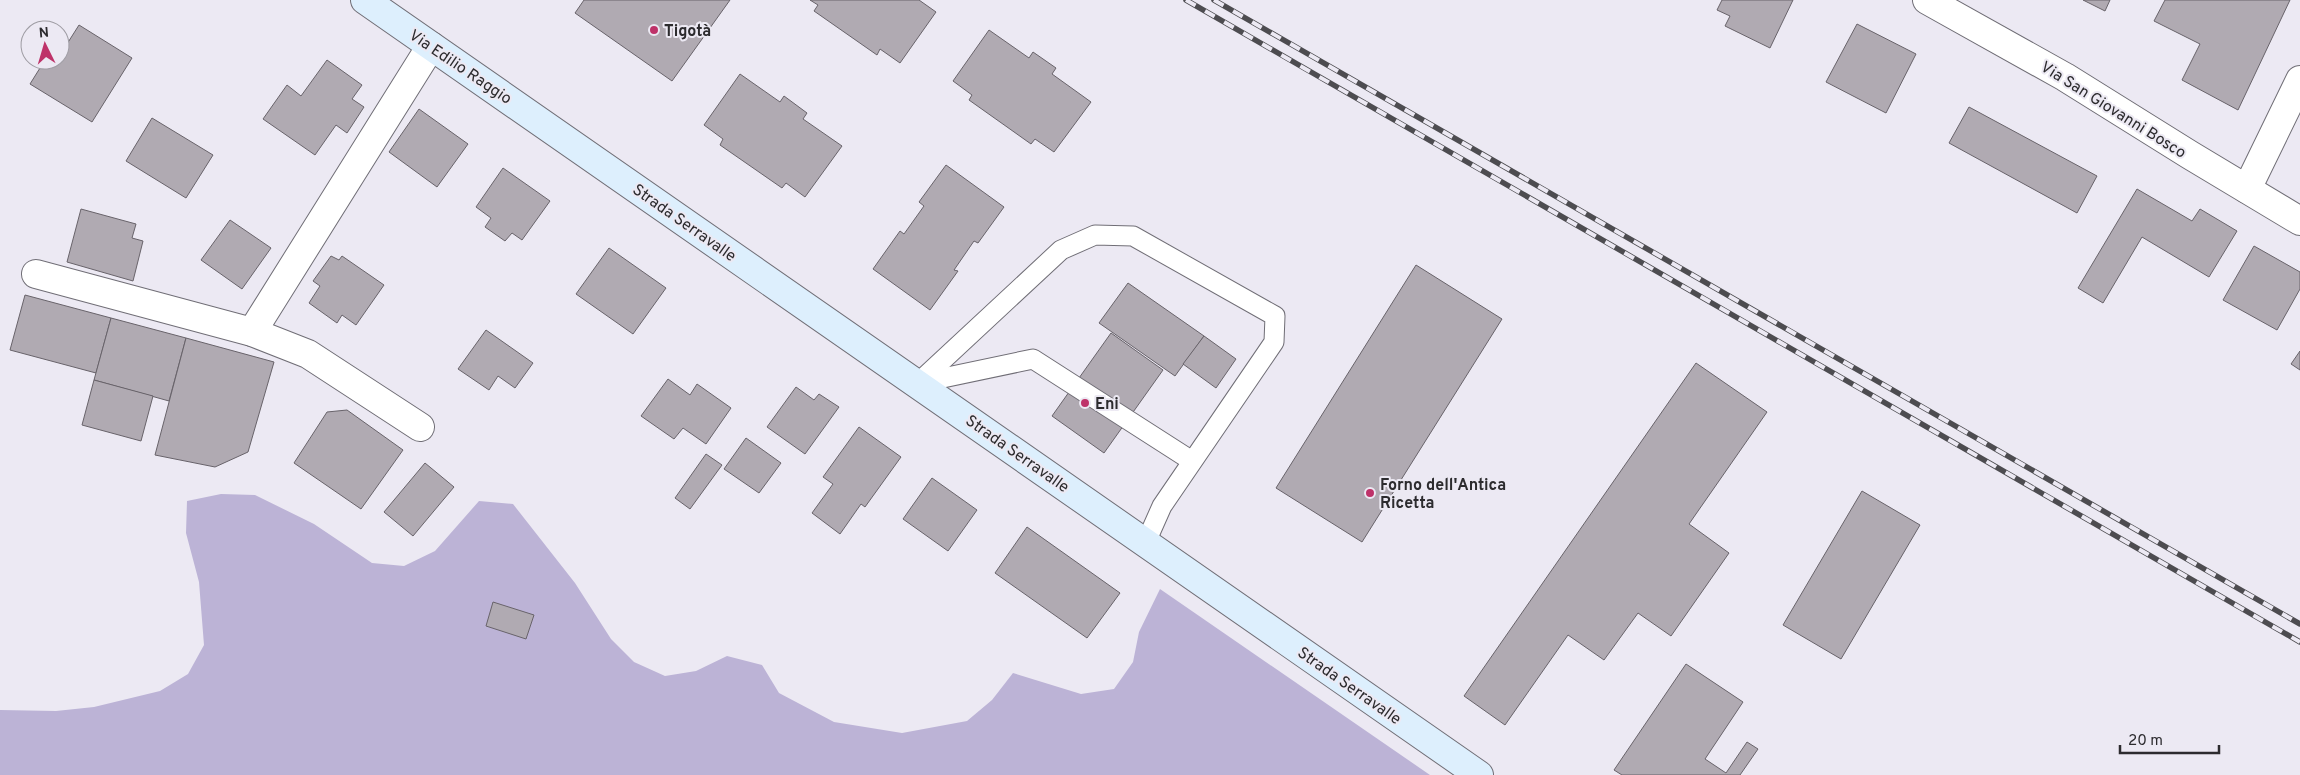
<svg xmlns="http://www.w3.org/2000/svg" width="2300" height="775" viewBox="0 0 2300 775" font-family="Overpass,sans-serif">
  <rect width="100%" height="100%" fill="#ece9f3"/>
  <polygon fill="#bcb3d6" points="221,494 255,495 314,524 372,563 404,566 435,551 479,501 513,504 575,583 611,639 634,662 665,676 696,671 727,656 762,665 779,693 834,722 902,733 967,721 992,700 1013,673 1081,694 1114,689 1133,662 1139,632 1160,589 1430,775 0,775 0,710 56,711 94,707 160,691 188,674 204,645 199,582 186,533 187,501"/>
  <g fill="#b0aab2" stroke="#68636a">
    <polygon points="584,0 730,0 672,81 575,13"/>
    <polygon points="810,0 919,0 936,12 900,63 880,49 877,55 814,11 818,5"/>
    <polygon points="1722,0 1793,0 1770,48 1725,26 1730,16 1717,10"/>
    <polygon points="2083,0 2110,0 2105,11"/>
    <polygon points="2165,0 2290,0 2238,110 2182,80 2200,44 2154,21"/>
    <polygon points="1857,24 1916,54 1886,113 1826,82"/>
    <polygon points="79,25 132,58 92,122 30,84 45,60 60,60 60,55"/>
    <polygon points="989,30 1029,58 1033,52 1056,68 1052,74 1091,102 1054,152 1035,139 1031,144 969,100 972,95 953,81"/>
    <polygon points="327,60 362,85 352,99 364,107 347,133 336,125 315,155 263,119 287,85 301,96"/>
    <polygon points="740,74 780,102 784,96 807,113 803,119 842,146 805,197 786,183 782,188 720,145 723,139 704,125"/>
    <polygon points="1969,107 2097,176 2077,213 1949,143"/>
    <polygon points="419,109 468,144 437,187 389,152"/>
    <polygon points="152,118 213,155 186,198 126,161"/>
    <polygon points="946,165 1004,207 978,243 974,241 954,270 958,271 930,310 873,269 900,231 904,234 924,206 919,202"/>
    <polygon points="503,168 550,201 522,240 512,233 505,241 485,227 491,218 476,207"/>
    <polygon points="2137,189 2192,221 2200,209 2237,231 2209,277 2142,237 2103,303 2078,288"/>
    <polygon points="81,209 136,224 132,238 143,241 133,281 67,262"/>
    <polygon points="230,220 271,248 242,289 201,260"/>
    <polygon points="2254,246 2300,272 2300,289 2277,330 2223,300"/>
    <polygon points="609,248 666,288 633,334 576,294"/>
    <polygon points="331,256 339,260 342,256 384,285 356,325 342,315 337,323 309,303 320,286 313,281"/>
    <polygon points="1416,265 1502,319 1362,542 1276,488"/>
    <polygon points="1128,283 1204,336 1175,376 1099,323"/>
    <polygon points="25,295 111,318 96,373 10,350"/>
    <polygon points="111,318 186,338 169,401 94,380"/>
    <polygon points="486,330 533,363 515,388 498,376 489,390 458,369"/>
    <polygon points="1111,333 1163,370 1104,453 1052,416"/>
    <polygon points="1204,336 1236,359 1216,388 1183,364"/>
    <polygon points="186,338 274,362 248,452 215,467 155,455"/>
    <polygon points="2300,351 2300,370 2291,364"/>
    <polygon points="1696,363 1767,412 1689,524 1729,553 1671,636 1638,613 1604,660 1568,635 1505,725 1464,696"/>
    <polygon points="668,379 690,395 697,384 731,408 706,444 683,428 674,439 641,416"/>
    <polygon points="94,380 153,396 141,441 82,425"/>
    <polygon points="796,387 814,400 819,394 839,407 805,454 767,427"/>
    <polygon points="347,410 403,450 361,509 294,463 327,412"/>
    <polygon points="859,427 901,457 865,507 861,504 840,534 812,513 833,484 823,477"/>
    <polygon points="746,438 781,463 759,493 724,469"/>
    <polygon points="706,454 722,465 690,509 675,498"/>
    <polygon points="425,463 454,487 413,536 384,512"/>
    <polygon points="932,478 977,510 948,551 903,519"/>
    <polygon points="1862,491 1920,525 1841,659 1783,625"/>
    <polygon points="1027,527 1120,593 1087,638 995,573"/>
    <polygon points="493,602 534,615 526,639 486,626"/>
    <polygon points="1686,664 1743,702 1705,759 1726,773 1747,742 1758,749 1740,775 1622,775 1614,770"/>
  </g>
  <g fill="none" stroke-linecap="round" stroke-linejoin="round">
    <defs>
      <g id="service">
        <polyline points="918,383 1061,250 1095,235 1133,236 1275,316 1274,342 1162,506 1146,542"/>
        <polyline points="919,383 1033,359 1192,461"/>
      </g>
      <g id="minor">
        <polyline points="1927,0 2065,77 2190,155 2300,221"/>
        <polyline points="2247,189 2300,80"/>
        <polyline points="36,274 252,332 308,354 420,427"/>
        <polyline points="252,332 431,46"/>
      </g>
      <polyline id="secondary" points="365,0 1479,775"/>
    </defs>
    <use href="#service" stroke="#706e76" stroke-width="21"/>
    <use href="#minor" stroke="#706e76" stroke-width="30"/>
    <use href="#secondary" stroke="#706e76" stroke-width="30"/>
    <use href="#service" stroke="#fff" stroke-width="19"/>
    <use href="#minor" stroke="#fff" stroke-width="28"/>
    <use href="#secondary" stroke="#ddeffd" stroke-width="28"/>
    <defs>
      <g id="rail">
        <polyline points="1186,0 2300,642"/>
        <polyline points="1214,0 2300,624"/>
      </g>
    </defs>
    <use href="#rail" stroke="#4d4c50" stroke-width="5.5"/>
    <use href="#rail" stroke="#ece9f3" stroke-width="4" stroke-dasharray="11" stroke-linecap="butt"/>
  </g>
  <g fill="#be3269" stroke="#ece9f3" stroke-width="2">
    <circle cx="654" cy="30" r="5"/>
    <circle cx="1085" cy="403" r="5"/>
    <circle cx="1370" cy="493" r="5"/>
  </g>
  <g text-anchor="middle" stroke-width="4" stroke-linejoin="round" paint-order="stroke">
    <g font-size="16" font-weight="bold" fill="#2c2b2e" stroke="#ece9f3" text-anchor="start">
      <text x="664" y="36">Tigotà</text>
      <text x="1095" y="409">Eni</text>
      <text x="1380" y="490">Forno dell'Antica<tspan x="1380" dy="18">Ricetta</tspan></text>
    </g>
    <g font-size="16" fill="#2c2b2e" stroke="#ece9f3">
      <text transform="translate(461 66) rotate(34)" y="6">Via Edilio Raggio</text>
      <text transform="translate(2114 109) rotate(32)" y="6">Via San Giovanni Bosco</text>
      <text transform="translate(685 222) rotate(35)" y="6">Strada Serravalle</text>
      <text transform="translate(1018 453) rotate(35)" y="6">Strada Serravalle</text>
      <text transform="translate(1350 685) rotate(35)" y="6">Strada Serravalle</text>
    </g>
  </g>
  <g transform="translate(45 45) rotate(355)"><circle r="24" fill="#ece9f3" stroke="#9f9da4"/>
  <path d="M0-4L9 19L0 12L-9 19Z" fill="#be3269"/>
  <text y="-8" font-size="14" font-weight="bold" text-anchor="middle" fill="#2c2b2e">N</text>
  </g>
  <path d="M2120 745v8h99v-8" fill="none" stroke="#2c2b2e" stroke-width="2.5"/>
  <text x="2128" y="745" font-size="15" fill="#2c2b2e" stroke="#ece9f3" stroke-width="4" paint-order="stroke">20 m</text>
</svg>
